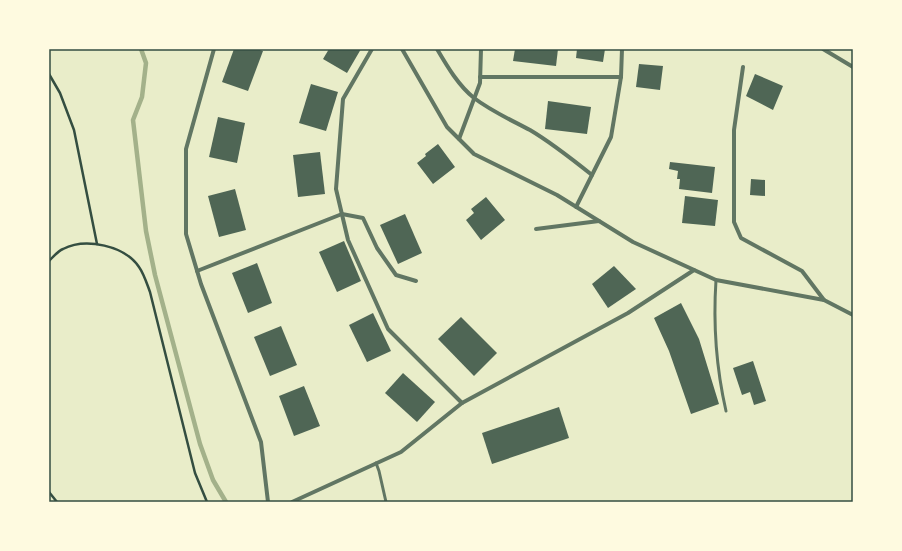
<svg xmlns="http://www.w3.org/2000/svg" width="902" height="551" viewBox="0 0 902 551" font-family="'DejaVu Sans',sans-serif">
  <rect width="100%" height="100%" fill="#e9edc9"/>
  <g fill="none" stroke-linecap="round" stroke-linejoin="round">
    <polyline stroke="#a3b18a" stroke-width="4.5" points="141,49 146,63 142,97 133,120 146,231 155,275 200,444 213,480 226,502"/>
  </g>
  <g fill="#4f6655">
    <polygon points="234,49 257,49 263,51 248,91 222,82"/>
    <polygon points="329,49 361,49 347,73 323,59"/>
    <polygon points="515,49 558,49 556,66 513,61"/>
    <polygon points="577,49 605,49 603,62 576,58"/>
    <polygon points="639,64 663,66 660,90 636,87"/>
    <polygon points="755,74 783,86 773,110 746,96"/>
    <polygon points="311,84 338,92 326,131 299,123"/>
    <polygon points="548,101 591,107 587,134 545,129"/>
    <polygon points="218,117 245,123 237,163 209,157"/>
    <polygon points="438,144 455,167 433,184 417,163 426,156 425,154"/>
    <polygon points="320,152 325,194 298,197 293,155"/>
    <polygon points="670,162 715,167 712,193 679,189 680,179 677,179 678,171 669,169"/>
    <polygon points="751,179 765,180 765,196 750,195"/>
    <polygon points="235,189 246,230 219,237 208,196"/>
    <polygon points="685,196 718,200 715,226 682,223"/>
    <polygon points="486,197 505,220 481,240 466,220 474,213 471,209"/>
    <polygon points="405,214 422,253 398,264 380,225"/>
    <polygon points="344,241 361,281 337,292 319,252"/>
    <polygon points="257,263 272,303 248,313 232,273"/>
    <polygon points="614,266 636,289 608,308 592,284"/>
    <polygon points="681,303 699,339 719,404 691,414 669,351 654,318"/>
    <polygon points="373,313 391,351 367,362 349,325"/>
    <polygon points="461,317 497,353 474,376 438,339"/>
    <polygon points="281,326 297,365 270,376 254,337"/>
    <polygon points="753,361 766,401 754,405 750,392 742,395 733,368"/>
    <polygon points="403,373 435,402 417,422 385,393"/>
    <polygon points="304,386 320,426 294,436 279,396"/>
    <polygon points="559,407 569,438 492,464 482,433"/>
  </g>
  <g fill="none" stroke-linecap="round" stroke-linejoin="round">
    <g stroke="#344e41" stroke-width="2.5">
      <polyline points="49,74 60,93 74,130 97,244"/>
      <path d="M49 261C53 257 58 251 63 249 86 237 125 246 139 267 144 274 147 284 150 292L195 473 207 502"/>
      <polyline points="49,492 57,502"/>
    </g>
    <g stroke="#617663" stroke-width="3">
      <path d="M716 280C713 325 716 367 726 411"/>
      <polyline points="376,463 379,471 386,502"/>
    </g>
    <g stroke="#617663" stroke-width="4">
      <polyline points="214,49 186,149 186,234 201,284 261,442 268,502"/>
      <polyline points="372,49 343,99 336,189 348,240 388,329 462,403"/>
      <polyline points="402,49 447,127 474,154 557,195 633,242 716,280 824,300 853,315"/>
      <path d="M437 49C447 66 458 85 474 98 491 111 511 120 530 130 552 143 572 159 592 175"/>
      <polyline points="823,49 853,67"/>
      <polyline points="743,67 734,130 734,222 741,238 802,271 824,300"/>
      <polyline points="480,77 621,77"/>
      <polyline points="459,139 480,83 481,49"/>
      <polyline points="576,207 611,137 621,77 622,49"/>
      <polyline points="536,229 599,221"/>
      <polyline points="197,271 342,214 363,218 377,248 396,275 416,281"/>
      <polyline points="292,502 401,452 462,403 628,313 694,270"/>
    </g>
  </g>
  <rect width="902" height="551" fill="none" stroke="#fefae0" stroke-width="100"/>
  <rect x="50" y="50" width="802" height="451" fill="none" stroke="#344e41" stroke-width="1.5"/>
</svg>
